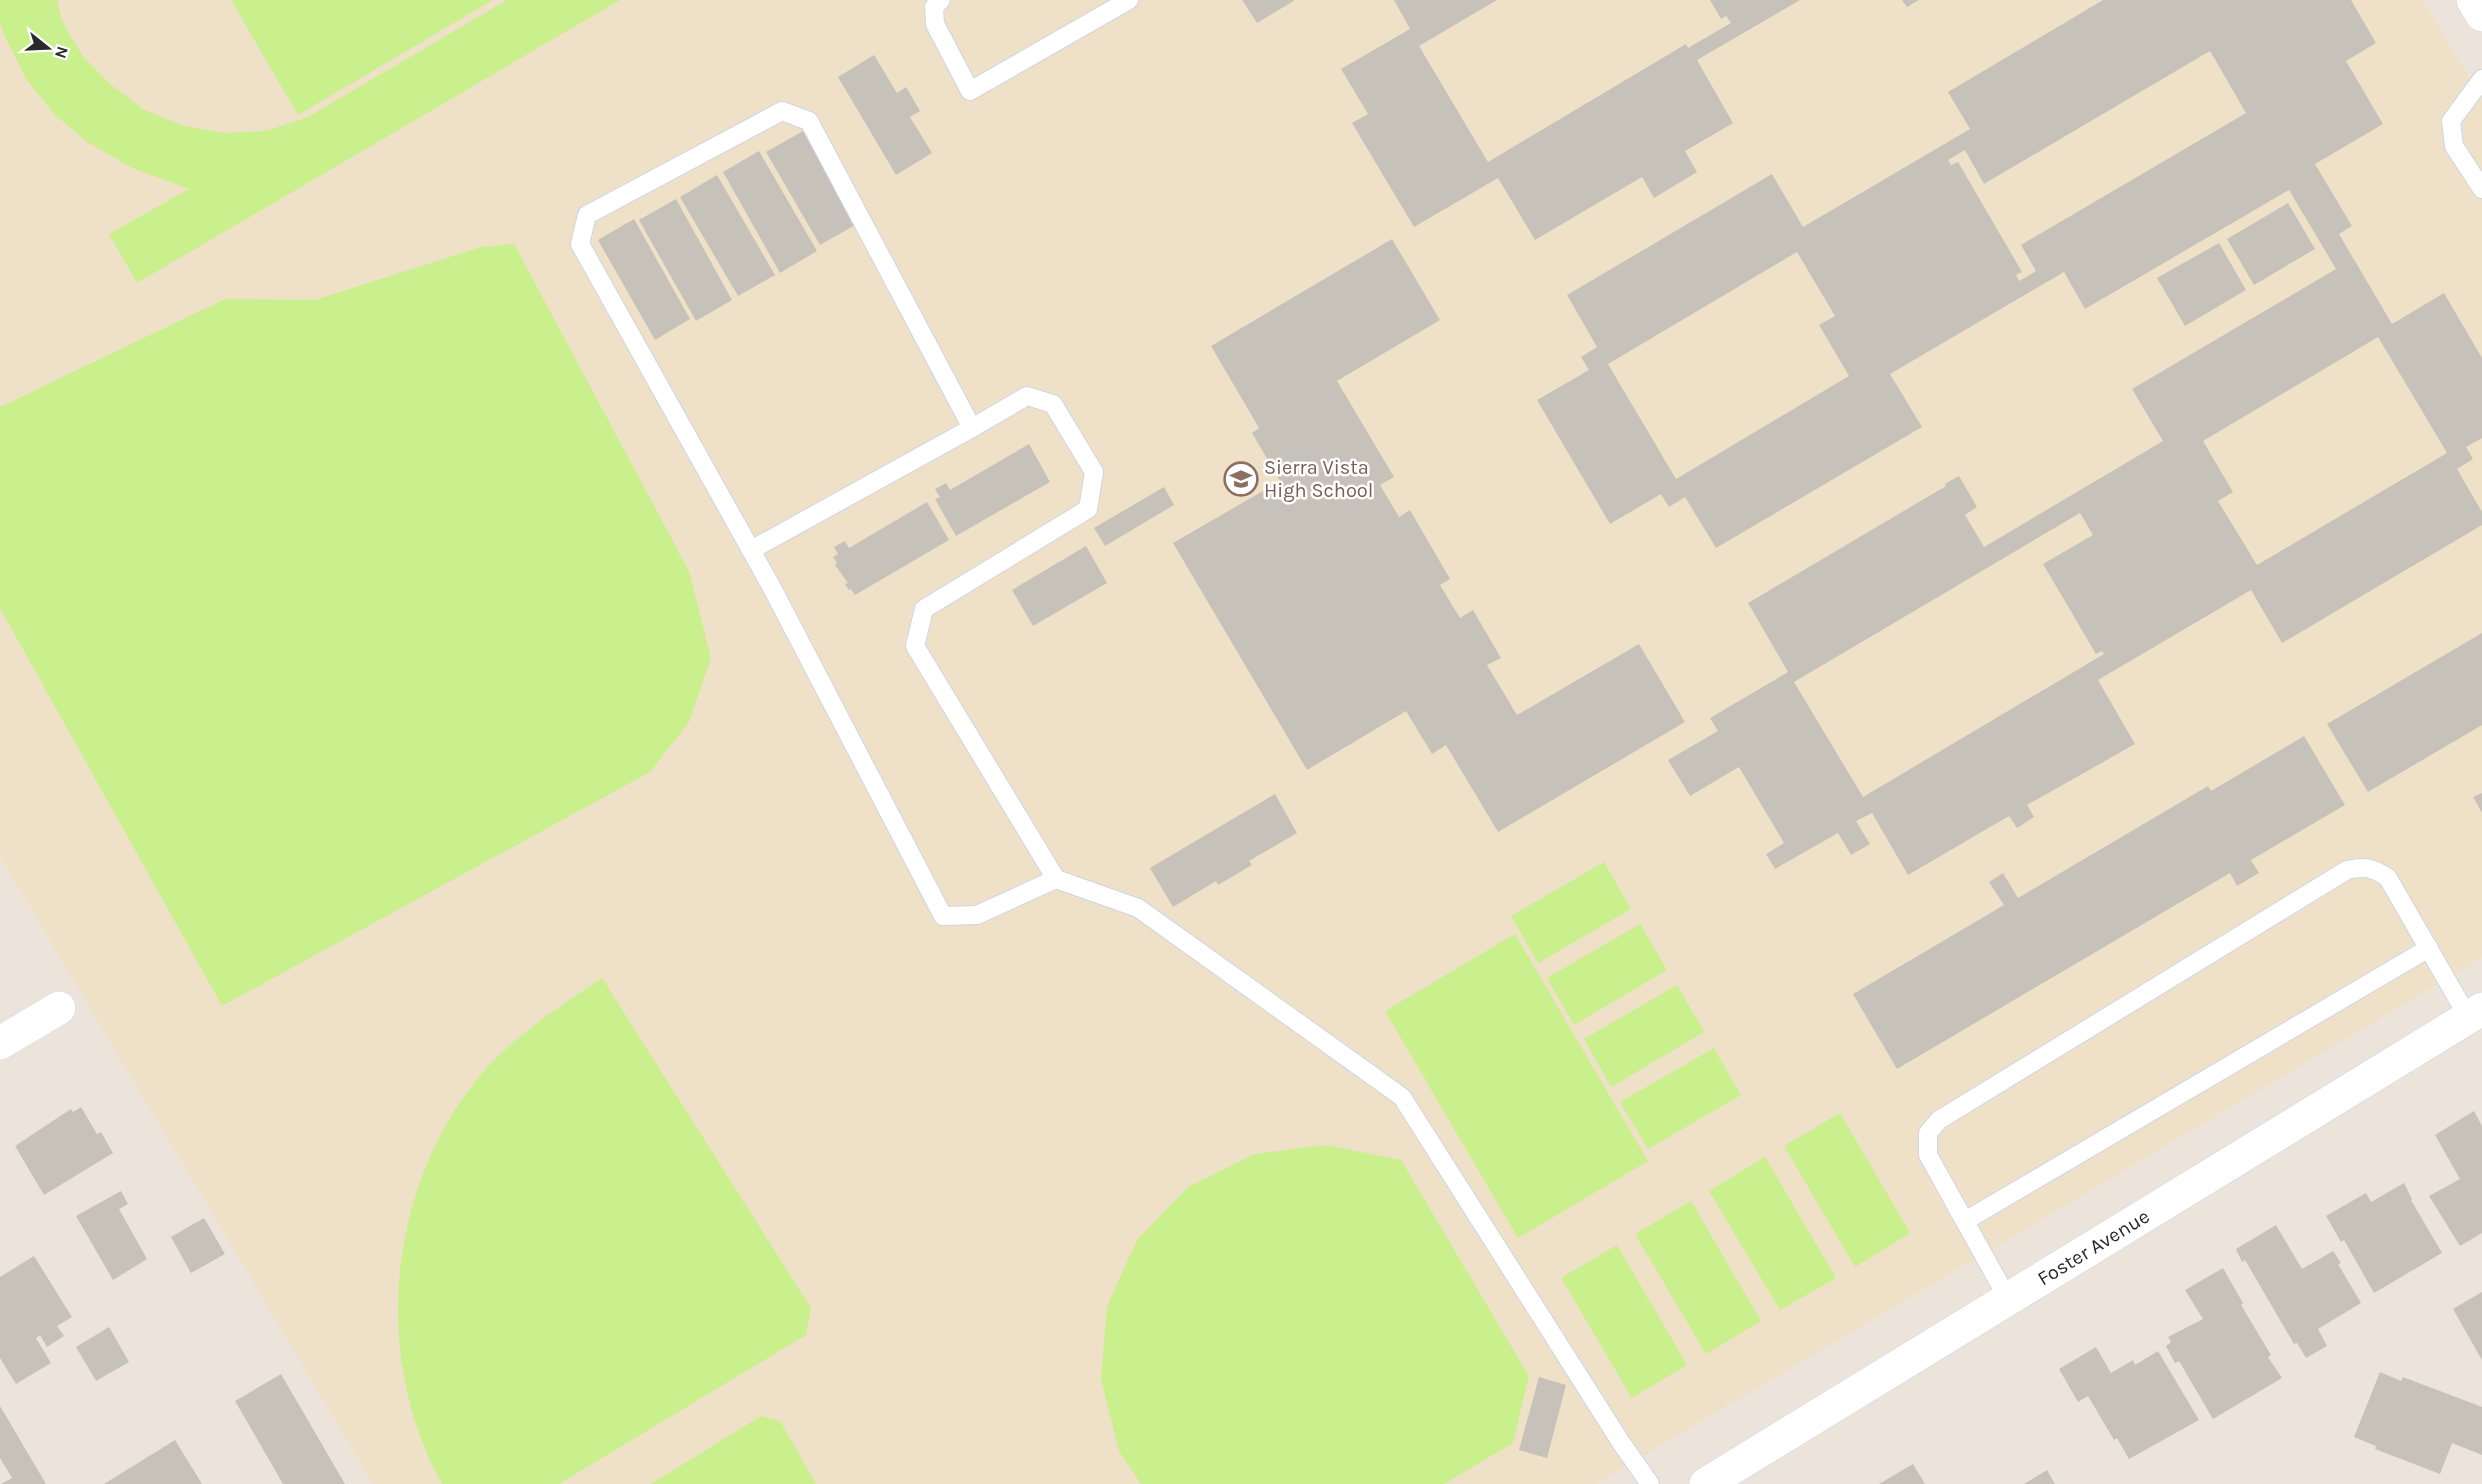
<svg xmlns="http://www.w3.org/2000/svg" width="2482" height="1484" viewBox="0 0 2482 1484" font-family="Karla,sans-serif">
  <rect width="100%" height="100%" fill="#ece4da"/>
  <polygon fill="#efe1c8" points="0,0 2423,0 2482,100 2482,958 1596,1484 373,1484 0,857"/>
  <g fill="#caef8d">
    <polygon points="0,0 57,0 62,21 82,55 110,84 143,109 184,126 225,133 266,131 308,117 507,0 620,0 137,283 109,234 189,189 132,168 87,142 54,114 27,80 5,37 0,23"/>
    <polygon points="231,0 493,0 298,115"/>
    <polygon points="514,244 689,571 711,658 689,722 650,772 222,1006 0,608 0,407 225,299 315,300 481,247"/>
    <polygon points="1604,862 1631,909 1538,963 1511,916"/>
    <polygon points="1640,924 1667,970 1574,1025 1547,978"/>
    <polygon points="1515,934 1648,1161 1518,1238 1385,1011"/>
    <path d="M602 978 811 1308 806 1335 559 1484H442C374 1361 386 1201 470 1088 506 1041 554 1010 602 978Z"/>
    <polygon points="1677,985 1704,1032 1611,1087 1584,1039"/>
    <polygon points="1714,1048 1741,1095 1648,1149 1620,1102"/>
    <polygon points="1840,1113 1910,1233 1855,1267 1784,1146"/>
    <polygon points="1326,1145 1401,1160 1529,1376 1513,1443 1444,1484 1141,1484 1119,1451 1101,1380 1107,1306 1137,1240 1188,1187 1254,1154"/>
    <polygon points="1765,1157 1836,1278 1780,1310 1709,1191"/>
    <polygon points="1691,1201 1761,1321 1706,1354 1635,1234"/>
    <polygon points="1617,1245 1687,1365 1632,1398 1561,1278"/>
    <polygon points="761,1416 780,1421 816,1484 651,1484"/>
  </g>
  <g fill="#c7c2b9" fill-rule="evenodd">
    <polygon points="1242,0 1295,0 1257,23"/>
    <polygon points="1394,0 1497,0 1419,46 1488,162 1686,44 1688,48 1731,23 1726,16 1721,19 1710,0 1800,0 1697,60 1733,123 1685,151 1697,172 1654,198 1642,177 1535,240 1498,178 1414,227 1352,123 1368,114 1341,69 1410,29"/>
    <polygon points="1902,0 1919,0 1907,7"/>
    <path d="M2103 0H2351L2376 43 2346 61 2383 124 2315 164 2352 226 2339 234 2392 324 2444 293 2482 358V438L2466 447 2473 459 2457 469 2482 512V525L2282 643 2251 590 2098 680 2135 744 2027 805 2034 817 2017 828 2009 816 1908 875 1872 813 1856 821 1870 844 1851 855 1838 833 1775 869 1766 854 1784 843 1739 767 1690 796 1668 760 1718 731 1710 718 1788 672 1748 603 1946 486 1945 484 1959 476 1977 507 1965 515 1984 547 2163 441 2132 389 2336 269 2289 190 2085 309 2064 272 1890 374 1922 427 1716 548 1685 497 1669 507 1661 494 1610 524 1537 400 1589 370 1581 357 1597 347 1567 295 1772 174 1803 227 1970 129 1948 92ZM2210 51 2246 113 2021 245 2036 271 2019 281 2016 275 2022 272 1958 162 1951 165 1948 160 1965 150 1984 184ZM1797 252 1835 316 1819 325 1849 376 1676 479 1608 364ZM2378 337 2447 453 2257 565 2218 501 2233 492 2203 441ZM2080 513 2093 535 2043 564 2096 654 2102 651 2104 654 1863 797 1794 682Z"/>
    <polygon points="874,55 897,93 906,87 920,111 910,117 932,153 896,175 838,77"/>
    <polygon points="803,131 857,224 820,245 766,152"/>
    <polygon points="759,151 817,251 780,273 723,172"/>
    <polygon points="717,175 775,275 738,296 680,197"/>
    <polygon points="676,199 732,300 696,321 639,220"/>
    <polygon points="2288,203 2315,249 2254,285 2227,239"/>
    <polygon points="634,219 690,319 655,340 598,240"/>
    <polygon points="1392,239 1440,320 1337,381 1394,477 1380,485 1399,517 1410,510 1450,579 1440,585 1460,618 1473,610 1501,658 1487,665 1517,715 1639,644 1685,722 1498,832 1446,745 1432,754 1406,711 1307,770 1173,543 1280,481 1252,433 1259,428 1211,346"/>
    <polygon points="2219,243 2246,290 2185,326 2157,278"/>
    <polygon points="1029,444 1050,482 956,536 935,499 940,497 935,489 946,483 950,490"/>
    <polygon points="1164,487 1174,505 1105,546 1094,528"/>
    <polygon points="927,502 949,540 855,595 851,589 849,590 845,584 848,583 835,565 837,563 833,557 838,554 834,547 845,541 849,548"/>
    <polygon points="1086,546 1107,583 1033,626 1012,590"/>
    <polygon points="2482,633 2482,725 2368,792 2327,724"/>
    <polygon points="2304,736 2345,805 2251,860 2259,873 2237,886 2230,873 1897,1069 1853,994 2004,905 1989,882 2003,873 2018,898 2208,786 2211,791"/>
    <polygon points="2482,793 2482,813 2473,797"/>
    <polygon points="1275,794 1297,833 1249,861 1252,865 1218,885 1216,881 1173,907 1150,868"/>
    <polygon points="81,1107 97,1134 101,1132 113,1153 44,1195 15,1146 71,1109 73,1112"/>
    <polygon points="2474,1111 2482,1126 2482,1233 2460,1246 2429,1196 2460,1179 2435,1135"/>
    <polygon points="2404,1183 2412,1199 2411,1200 2442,1253 2374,1293 2344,1240 2341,1242 2326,1216 2366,1193 2371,1202"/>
    <polygon points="121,1191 128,1204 119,1209 147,1259 113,1280 76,1216"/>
    <polygon points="204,1218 225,1254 191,1273 171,1237"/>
    <polygon points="2276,1225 2302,1269 2333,1251 2341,1263 2338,1264 2361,1303 2318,1329 2327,1346 2306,1358 2297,1343 2294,1344 2245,1260 2242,1262 2236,1249"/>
    <polygon points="34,1256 72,1317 57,1326 64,1336 47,1347 40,1335 36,1338 51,1363 16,1384 0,1358 0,1277"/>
    <polygon points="2223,1268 2243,1303 2241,1305 2271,1355 2268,1357 2282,1378 2213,1419 2179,1361 2175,1363 2166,1346 2171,1342 2168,1337 2203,1319 2185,1290"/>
    <polygon points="2482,1292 2482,1360 2453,1309"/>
    <polygon points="109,1327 129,1362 96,1381 76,1347"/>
    <polygon points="2096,1347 2111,1373 2133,1360 2135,1365 2158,1351 2199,1420 2129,1459 2117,1438 2114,1440 2088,1396 2078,1402 2059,1369"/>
    <polygon points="2380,1372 2401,1381 2403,1377 2482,1407 2482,1455 2452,1443 2440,1474 2375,1449 2376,1446 2354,1437"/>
    <polygon points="281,1374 345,1484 283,1484 235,1401"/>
    <polygon points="1539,1377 1566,1385 1547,1458 1519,1450"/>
    <polygon points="0,1406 46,1484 1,1484 12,1478 0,1458"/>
    <polygon points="175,1440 202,1484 104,1484"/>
    <polygon points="1913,1464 1925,1484 1879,1484"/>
    <polygon points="2047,1470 2055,1484 2024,1484"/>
  </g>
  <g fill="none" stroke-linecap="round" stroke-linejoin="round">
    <defs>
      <g id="lane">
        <polyline points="941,0 934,7 935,24 970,91 1129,0"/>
        <polyline points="2482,79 2451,121 2454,146 2482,189"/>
        <polyline points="751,550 972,428"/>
        <polyline points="1056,879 977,915 943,916 771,586 580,244 587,215 782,111 809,121 972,428 1027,396 1053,404 1094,472 1088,509 924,609 915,646 1056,879 1138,908 1402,1097 1620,1441 1650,1484"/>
        <polyline points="1965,1221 2429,948"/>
        <path d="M2008 1299 1928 1155V1133L1939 1120 2347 870C2365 866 2372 867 2388 878L2468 1017"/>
      </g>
      <polyline id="street" points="0,1043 59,1008"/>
      <g id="secondary">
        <polyline points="2473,0 2482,15"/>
        <path id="s1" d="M1706 1484 2482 1009"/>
      </g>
    </defs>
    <use href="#lane" stroke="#cfd4e3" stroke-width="20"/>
    <use href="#street" stroke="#cfd4e3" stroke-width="34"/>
    <use href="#secondary" stroke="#cfd4e3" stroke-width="34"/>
    <use href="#lane" stroke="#fff" stroke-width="18"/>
    <use href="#street" stroke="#fff" stroke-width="33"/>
    <use href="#secondary" stroke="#fff" stroke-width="33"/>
  </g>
  <defs>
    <symbol id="school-ring" viewBox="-11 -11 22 22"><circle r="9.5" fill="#fff" stroke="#8d6e63" stroke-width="1.5"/><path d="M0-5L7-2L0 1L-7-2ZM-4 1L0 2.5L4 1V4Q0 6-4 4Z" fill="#8d6e63"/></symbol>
  </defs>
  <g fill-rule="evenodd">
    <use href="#school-ring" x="1222" y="460" width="38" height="38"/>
  </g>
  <g text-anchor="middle" stroke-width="5" stroke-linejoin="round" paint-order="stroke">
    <g font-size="20" fill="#785e54" stroke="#fff" text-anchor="start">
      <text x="1264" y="474">Sierra Vista<tspan x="1264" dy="23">High School</tspan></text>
    </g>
    <g font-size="20" fill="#292929" stroke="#fff">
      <text dy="7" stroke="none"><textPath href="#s1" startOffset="454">Foster Avenue</textPath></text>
    </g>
  </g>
  <g transform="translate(48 48) rotate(108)" stroke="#ffffff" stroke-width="4.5" paint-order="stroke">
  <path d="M0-4.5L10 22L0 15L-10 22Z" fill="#292929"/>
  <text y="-9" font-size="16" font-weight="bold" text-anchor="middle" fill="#292929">N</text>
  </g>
</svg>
